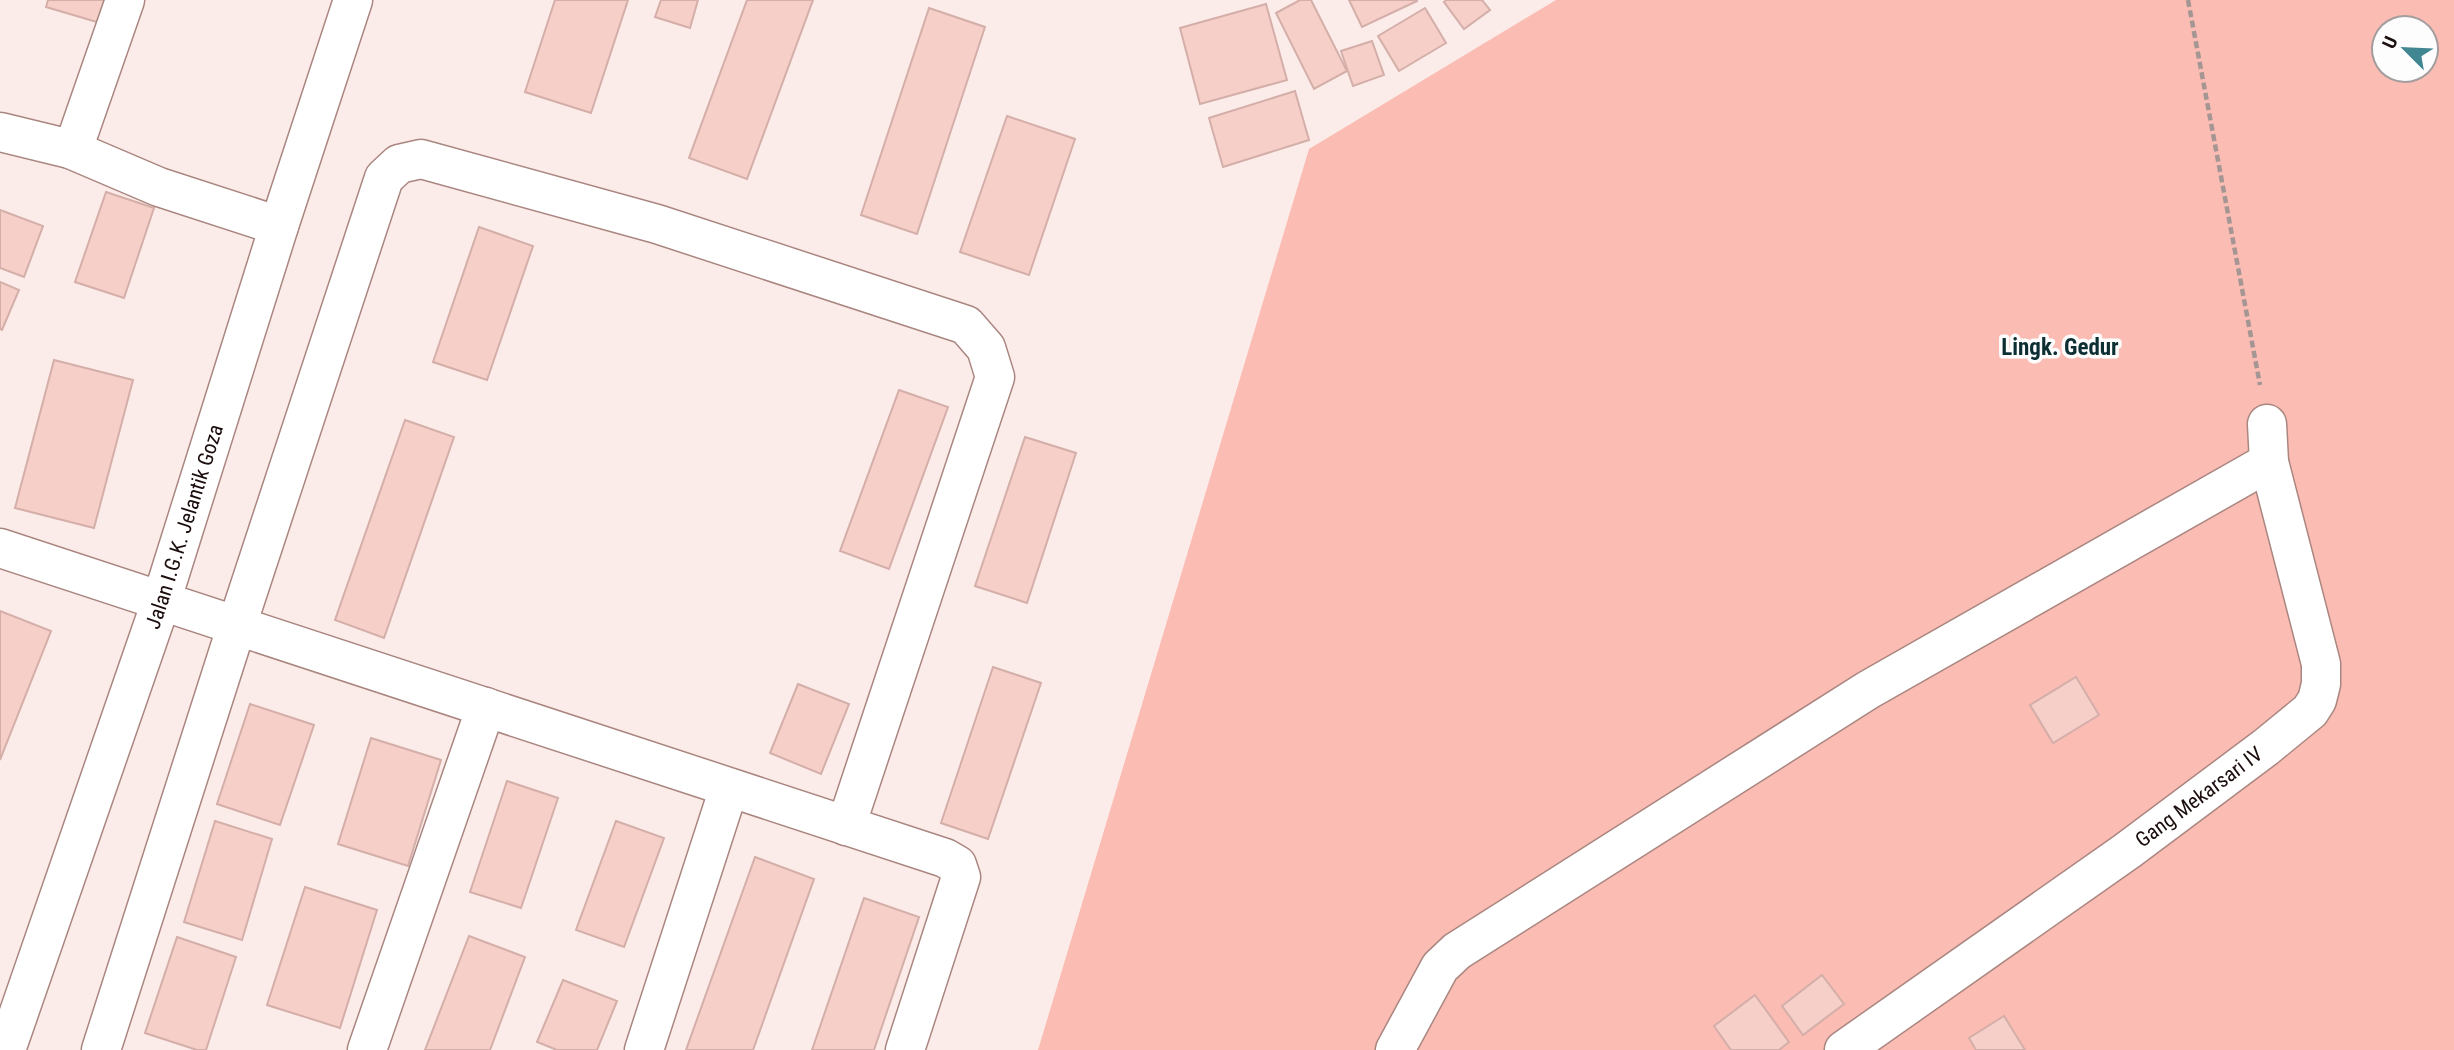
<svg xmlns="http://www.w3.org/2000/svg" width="2454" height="1050" viewBox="0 0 2454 1050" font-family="'Roboto Condensed',sans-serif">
  <rect width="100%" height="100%" fill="#fcece9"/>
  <path fill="#fabcb3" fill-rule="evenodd" d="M1556 0H2454V1050H1038L1309 149ZM2384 28H2426V70H2384Z"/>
  <g fill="#f6cfc9" stroke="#d4aea8" stroke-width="2">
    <polygon points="48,0 114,0 107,25 46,7"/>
    <polygon points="555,0 628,0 591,113 525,92"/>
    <polygon points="661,0 698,0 690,28 655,17"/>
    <polygon points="747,0 813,0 747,179 689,158"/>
    <polygon points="1300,0 1311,0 1347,71 1314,89 1276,13"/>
    <polygon points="1349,0 1417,0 1417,1 1362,27"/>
    <polygon points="1446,0 1482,0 1490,10 1464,29 1444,2"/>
    <polygon points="1266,4 1287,80 1200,104 1180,28"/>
    <polygon points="929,8 985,27 917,234 861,215"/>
    <polygon points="1425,8 1446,43 1399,71 1378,36"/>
    <polygon points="1372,41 1384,75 1353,86 1341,51"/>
    <polygon points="1295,91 1309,140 1223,167 1209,118"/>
    <polygon points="1007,116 1075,139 1029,275 960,252"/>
    <polygon points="106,192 154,208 124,298 75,282"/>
    <polygon points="0,210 43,226 24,277 0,268"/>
    <polygon points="479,227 533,246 487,380 433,362"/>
    <polygon points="0,282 19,290 2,330 0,329"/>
    <polygon points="54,360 133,380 94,528 15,508"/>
    <polygon points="899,390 948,407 889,569 840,551"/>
    <polygon points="405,420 454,437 384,638 335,620"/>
    <polygon points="1025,437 1076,453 1027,603 975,586"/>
    <polygon points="0,611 51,631 0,760"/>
    <polygon points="993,667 1041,683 988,839 941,823"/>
    <polygon points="2076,677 2099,715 2053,743 2030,705"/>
    <polygon points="798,684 849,704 821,774 770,753"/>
    <polygon points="250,704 314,725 280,825 217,804"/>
    <polygon points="371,738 441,760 408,866 338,844"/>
    <polygon points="507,781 558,798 521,908 470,892"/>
    <polygon points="215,821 272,839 242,940 184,922"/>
    <polygon points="616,821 664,838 624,947 576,930"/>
    <polygon points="755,857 814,879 753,1050 686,1050"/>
    <polygon points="305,887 377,910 340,1028 267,1005"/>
    <polygon points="864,898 919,917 874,1050 812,1050"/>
    <polygon points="469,936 525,957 490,1050 425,1050"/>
    <polygon points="177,937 236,957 206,1050 197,1050 145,1033"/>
    <polygon points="1822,975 1844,1004 1803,1035 1782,1006"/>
    <polygon points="563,980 617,1001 597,1050 557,1050 537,1042"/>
    <polygon points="1755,995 1789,1042 1779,1050 1731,1050 1714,1026"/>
    <polygon points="2004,1016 2025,1050 1976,1050 1969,1038"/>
  </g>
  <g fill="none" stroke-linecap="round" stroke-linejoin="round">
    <defs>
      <g id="minor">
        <polyline points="125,0 78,135 70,149 159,187 279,226"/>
        <polyline points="0,132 70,149"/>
        <polyline points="0,548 945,858 957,865 961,877 905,1050"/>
        <path id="s1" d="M6 1050 161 602 279 226 353 0"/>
        <polyline points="101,1050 237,625 384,178 399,164 421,159 657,224 966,325 986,348 995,377 846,826"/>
        <polyline points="367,1050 486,707"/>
        <polyline points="644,1050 729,788"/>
        <polyline points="1395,1050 1440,967 1457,951 1868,690 2269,462"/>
        <path id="s2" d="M1844 1050 2127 851 2266 747 2310 711 2317 700 2321 684V664L2269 462 2267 424"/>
      </g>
    </defs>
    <use href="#minor" stroke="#aa8680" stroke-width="41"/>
    <polyline stroke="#a59694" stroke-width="4.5" stroke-dasharray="7 3.5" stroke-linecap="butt" points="2188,0 2260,385"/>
    <use href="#minor" stroke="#fff" stroke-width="38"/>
  </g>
  <g text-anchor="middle" stroke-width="7" stroke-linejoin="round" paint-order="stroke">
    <g font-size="21" fill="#1b0e0c" stroke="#fdfdfd">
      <text dy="7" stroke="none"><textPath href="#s1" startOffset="553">Jalan I.G.K. Jelantik Goza</textPath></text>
      <text dy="7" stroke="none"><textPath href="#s2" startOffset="436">Gang Mekarsari IV</textPath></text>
    </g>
    <g font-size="23" font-weight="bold" fill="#0d2f34" stroke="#fdfdfd">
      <text x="2060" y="355">Lingk. Gedur</text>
    </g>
  </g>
  <g transform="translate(2405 49) rotate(294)"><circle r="33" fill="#fdfdfd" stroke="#a39d9d" stroke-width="2"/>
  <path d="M0-5L12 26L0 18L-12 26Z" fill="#418791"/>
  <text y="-10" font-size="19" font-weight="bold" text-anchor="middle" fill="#1b0e0c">U</text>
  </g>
</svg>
